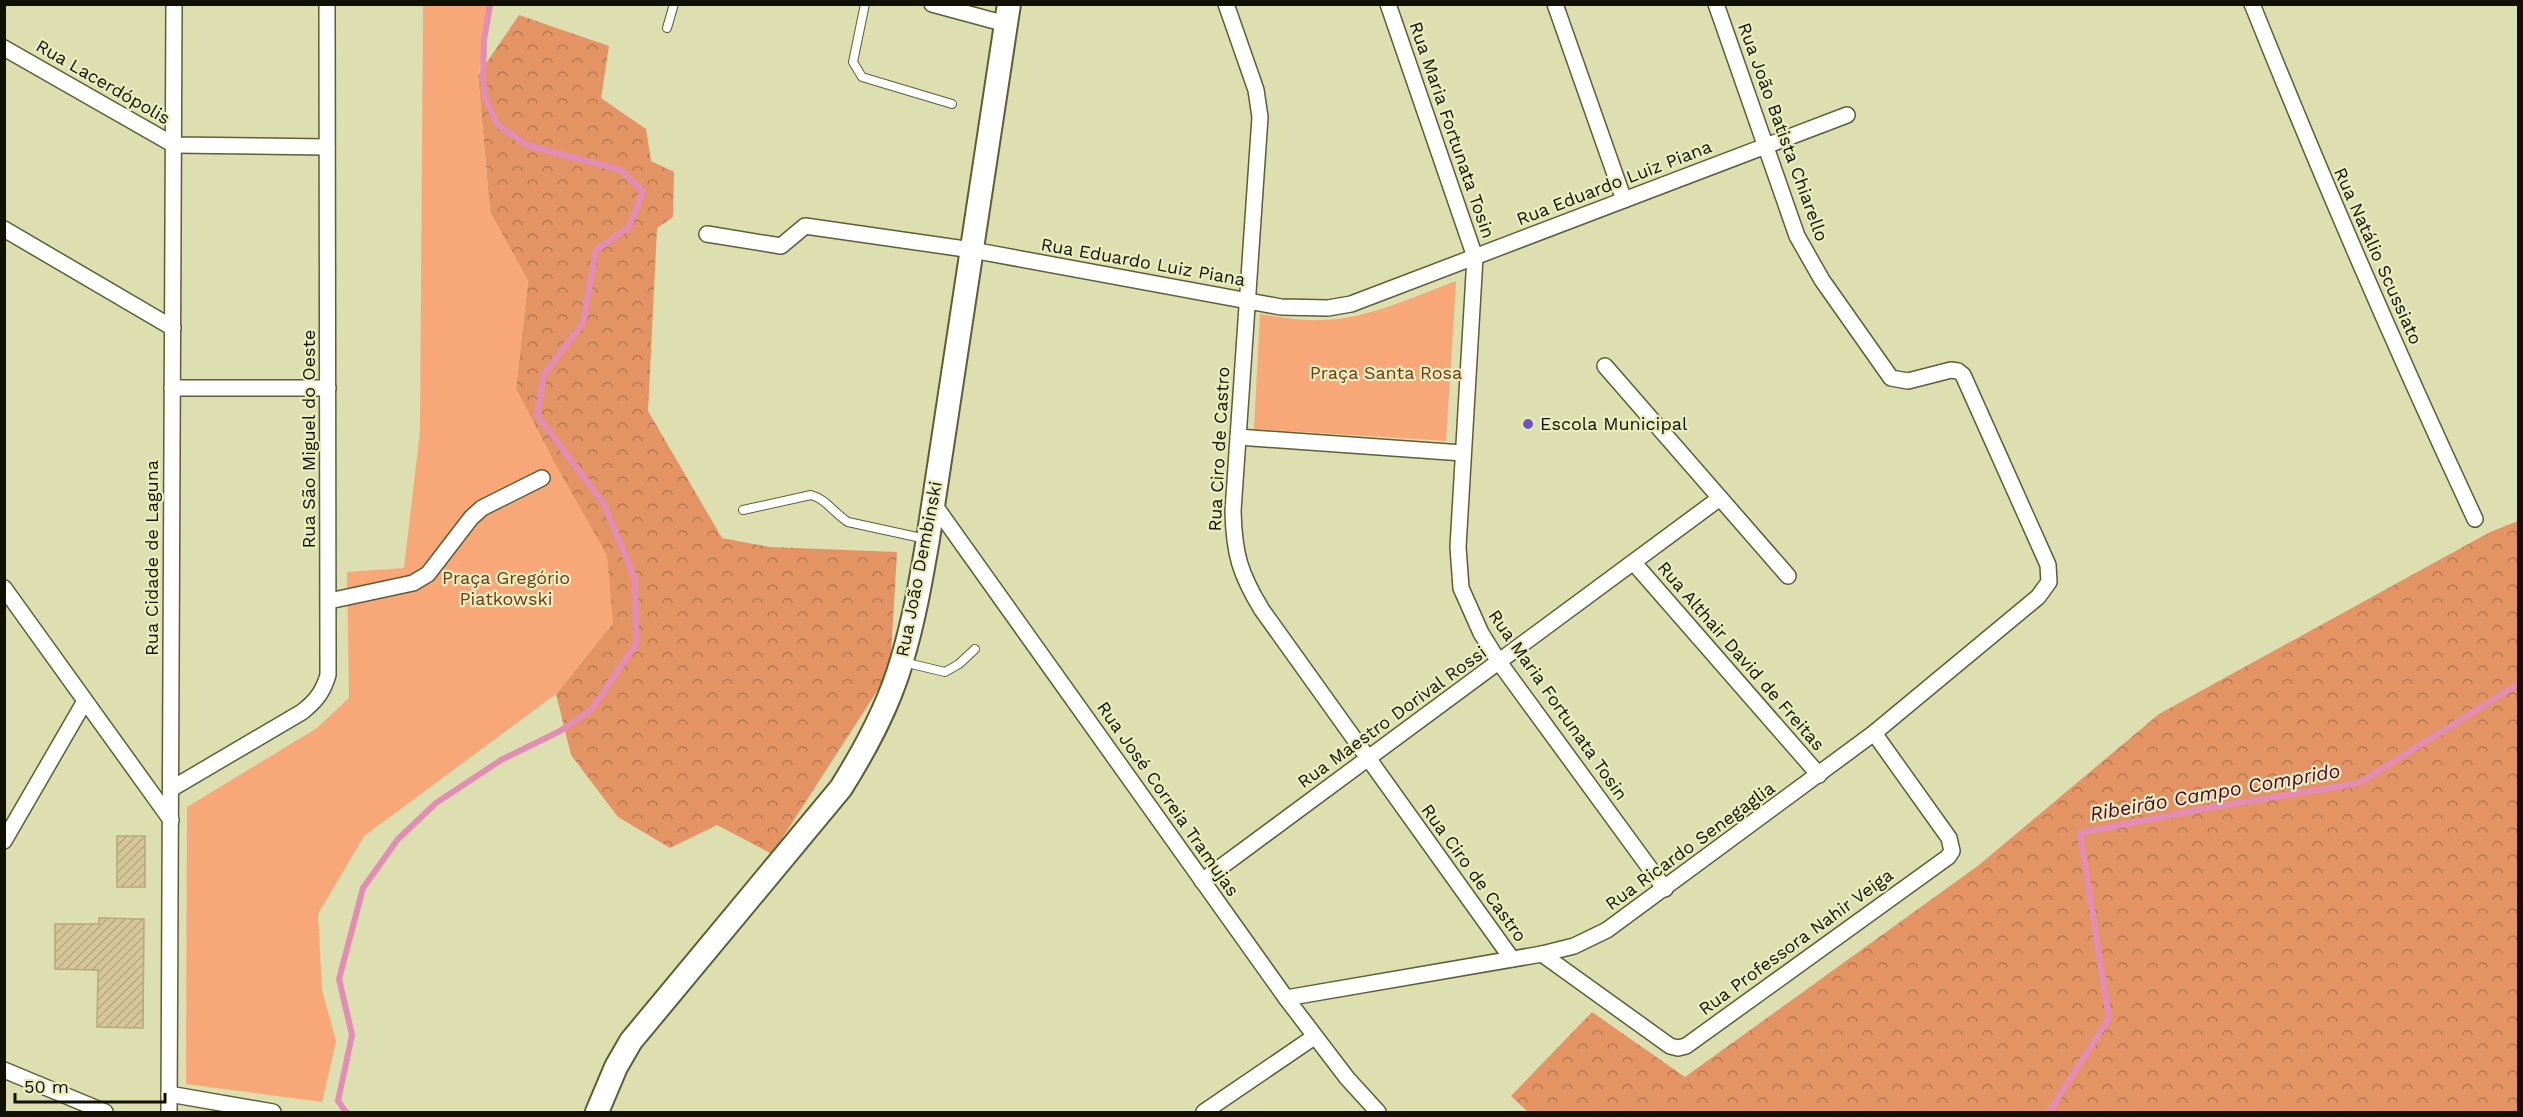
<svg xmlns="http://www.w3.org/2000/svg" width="2523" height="1117" viewBox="0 0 2523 1117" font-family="'Work Sans',sans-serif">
  <defs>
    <pattern id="forest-crowns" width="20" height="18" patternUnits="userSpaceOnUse" patternTransform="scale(1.5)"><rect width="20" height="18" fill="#e49365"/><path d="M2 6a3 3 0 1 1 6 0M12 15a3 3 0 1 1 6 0" fill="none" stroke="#b77751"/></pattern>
    <pattern id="building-hatch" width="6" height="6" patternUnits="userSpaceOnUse" patternTransform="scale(1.5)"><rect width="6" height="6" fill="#d7c69a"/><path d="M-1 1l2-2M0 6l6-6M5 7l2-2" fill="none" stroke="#b8a983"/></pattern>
  </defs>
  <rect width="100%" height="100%" fill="#dddfb0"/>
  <g fill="url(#forest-crowns)">
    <polygon points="519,15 609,46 601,98 646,129 651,161 674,172 673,217 657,228 648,411 722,538 770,547 897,552 890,671 772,854 717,825 670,848 618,817 571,755 556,694 613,623 551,456 516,389 528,281 490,212 478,75"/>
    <polygon points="2518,521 2518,1112 1528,1112 1511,1096 1592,1012 1685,1077 1979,865 2159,714 2490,532"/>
  </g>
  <g fill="#f8a778">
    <polygon points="423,5 493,5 478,75 490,212 528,281 516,389 551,456 607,555 613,623 556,694 364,836 318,914 322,990 336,1041 322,1102 186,1084 187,807 317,728 349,698 347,572 404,568 420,431"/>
    <path d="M1456 281 1446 441 1254 429 1260 314C1281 317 1301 321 1321 320 1365 320 1415 296 1456 281Z"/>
  </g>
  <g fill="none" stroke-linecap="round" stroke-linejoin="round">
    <g stroke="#e38db6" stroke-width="6">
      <polyline points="346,1112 338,1101 352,1035 339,979 363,888 398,839 436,803 501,760 560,731 591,710 636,644 635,579 604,504 537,415 544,374 583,323 596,250 629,227 643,191 621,170 526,145 497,124 485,97 483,77 484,40 490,4"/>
      <polyline points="2049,1112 2109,1018 2080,833 2213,807 2359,783 2518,684"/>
    </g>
  </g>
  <g fill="url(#building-hatch)" stroke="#b7a77b" stroke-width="1.5">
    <rect x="117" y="836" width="28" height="51"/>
    <polygon points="99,918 144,919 143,1028 97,1027 98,970 55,969 55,924 99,924"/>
  </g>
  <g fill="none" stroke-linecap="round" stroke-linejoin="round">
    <defs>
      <g id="lane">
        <polyline points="865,4 853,62 862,77 952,104"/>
        <polyline points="667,28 674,4"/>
        <path d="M743 510 811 495C826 499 834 513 848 522L926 539"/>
        <polyline points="903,662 945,672 959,664 975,649"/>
      </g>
      <g id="street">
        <polyline points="932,4 1006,24"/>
        <path d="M1226 4 1256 90 1260 117 1233 511C1234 554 1240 574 1262 610L1512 959"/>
        <polyline points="1388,4 1475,257 1458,547 1461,588 1481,633 1499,662 1665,889"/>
        <polyline points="1555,4 1624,200"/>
        <path d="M2252 4C2322 178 2396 350 2475 519"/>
        <polyline points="4,48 174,145 327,147"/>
        <polyline points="4,229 173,328"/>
        <polyline points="707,234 781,246 805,226 972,250 1281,307 1328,308 1351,304 1847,115"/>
        <polyline points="1605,366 1788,576"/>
        <polyline points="172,388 328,388"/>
        <polyline points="1238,437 1463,453"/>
        <polyline points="933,503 1286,998 1347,1078 1378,1112"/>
        <polyline points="1634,563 1819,775"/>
        <polyline points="4,588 171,820"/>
        <polyline points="329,601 413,583 428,574 471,518 482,508 542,478"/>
        <path d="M171 789 302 712C316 701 323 692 328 675L327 4"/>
        <polyline points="4,841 85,701"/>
        <polyline points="1202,881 1720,498"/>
        <polyline points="1542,954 1670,1046 1678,1048 1686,1046 1948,857 1952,851 1949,838 1874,733"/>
        <polyline points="1286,998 1542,954 1574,946 1607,930 1874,733 2038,597 2049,582 2048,565 1963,375 1958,371 1951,370 1908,381 1891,378 1822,280 1797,236 1716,4"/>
        <polyline points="4,1070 105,1112"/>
        <polyline points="169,1094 273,1112"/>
        <polyline points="169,1112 174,4"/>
        <polyline points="1204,1112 1314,1037"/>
      </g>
      <path id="secondary" d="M597 1112 616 1067 631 1041 841 788C866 748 889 706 902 660 914 620 921 580 928 539L1009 4"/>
    </defs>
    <use href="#lane" stroke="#5d5e34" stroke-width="10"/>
    <use href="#street" stroke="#5d5e34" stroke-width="18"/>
    <use href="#secondary" stroke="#5d5e34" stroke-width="26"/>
    <use href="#lane" stroke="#fff" stroke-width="8"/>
    <use href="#street" stroke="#fff" stroke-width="15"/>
    <use href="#secondary" stroke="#fff" stroke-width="22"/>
  </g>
  <circle fill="#6f52cb" stroke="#eaedbd" stroke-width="2" cx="1528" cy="424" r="6"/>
  <g text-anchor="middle" stroke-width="4.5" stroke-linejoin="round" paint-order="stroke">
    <g font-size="18" fill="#101102" stroke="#eaedbd">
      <text transform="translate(103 82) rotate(30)" y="6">Rua Lacerdópolis</text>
      <text transform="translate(1452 130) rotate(71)" y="6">Rua Maria Fortunata Tosin</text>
      <text transform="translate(1783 132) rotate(70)" y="6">Rua João Batista Chiarello</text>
      <text transform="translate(1614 183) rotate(-21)" y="6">Rua Eduardo Luiz Piana</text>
      <text transform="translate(2378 256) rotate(66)" y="6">Rua Natálio Scussiato</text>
      <text transform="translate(1143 262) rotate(10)" y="6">Rua Eduardo Luiz Piana</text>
      <text transform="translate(309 439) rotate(-90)" y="6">Rua São Miguel do Oeste</text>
      <text transform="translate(1219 449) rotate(-87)" y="6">Rua Ciro de Castro</text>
      <text transform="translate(152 558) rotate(-90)" y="6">Rua Cidade de Laguna</text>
      <text transform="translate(919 569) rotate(-79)" y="6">Rua João Dembinski</text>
      <text transform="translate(1741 656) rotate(49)" y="6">Rua Althair David de Freitas</text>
      <text transform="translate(1558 705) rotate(55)" y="6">Rua Maria Fortunata Tosin</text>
      <text transform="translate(1392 717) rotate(-36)" y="6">Rua Maestro Dorival Rossi</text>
      <text transform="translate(1168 799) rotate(55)" y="6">Rua José Correia Tramujas</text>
      <text transform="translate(1690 846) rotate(-36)" y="6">Rua Ricardo Senegaglia</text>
      <text transform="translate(1474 873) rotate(54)" y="6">Rua Ciro de Castro</text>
      <text transform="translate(1796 942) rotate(-36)" y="6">Rua Professora Nahir Veiga</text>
    </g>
    <g font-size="18" fill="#6e3918" stroke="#eaedbd">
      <text x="1386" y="379">Praça Santa Rosa</text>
      <text x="506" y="584">Praça Gregório<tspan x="506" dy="21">Piatkowski</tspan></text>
    </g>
    <g font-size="18" fill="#101102" stroke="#eaedbd" text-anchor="start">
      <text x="1540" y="430">Escola Municipal</text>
    </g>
    <g font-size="20" font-style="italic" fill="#4f0232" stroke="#eaedbd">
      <text transform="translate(2215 792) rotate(-10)" y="7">Ribeirão Campo Comprido</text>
    </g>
  </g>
  <rect width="2523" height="1117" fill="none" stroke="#101102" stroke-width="12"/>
  <path d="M15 1093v9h150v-9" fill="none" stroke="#101102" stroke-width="3"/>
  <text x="24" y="1093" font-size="18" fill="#101102" stroke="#eaedbd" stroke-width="4.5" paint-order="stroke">50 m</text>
</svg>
